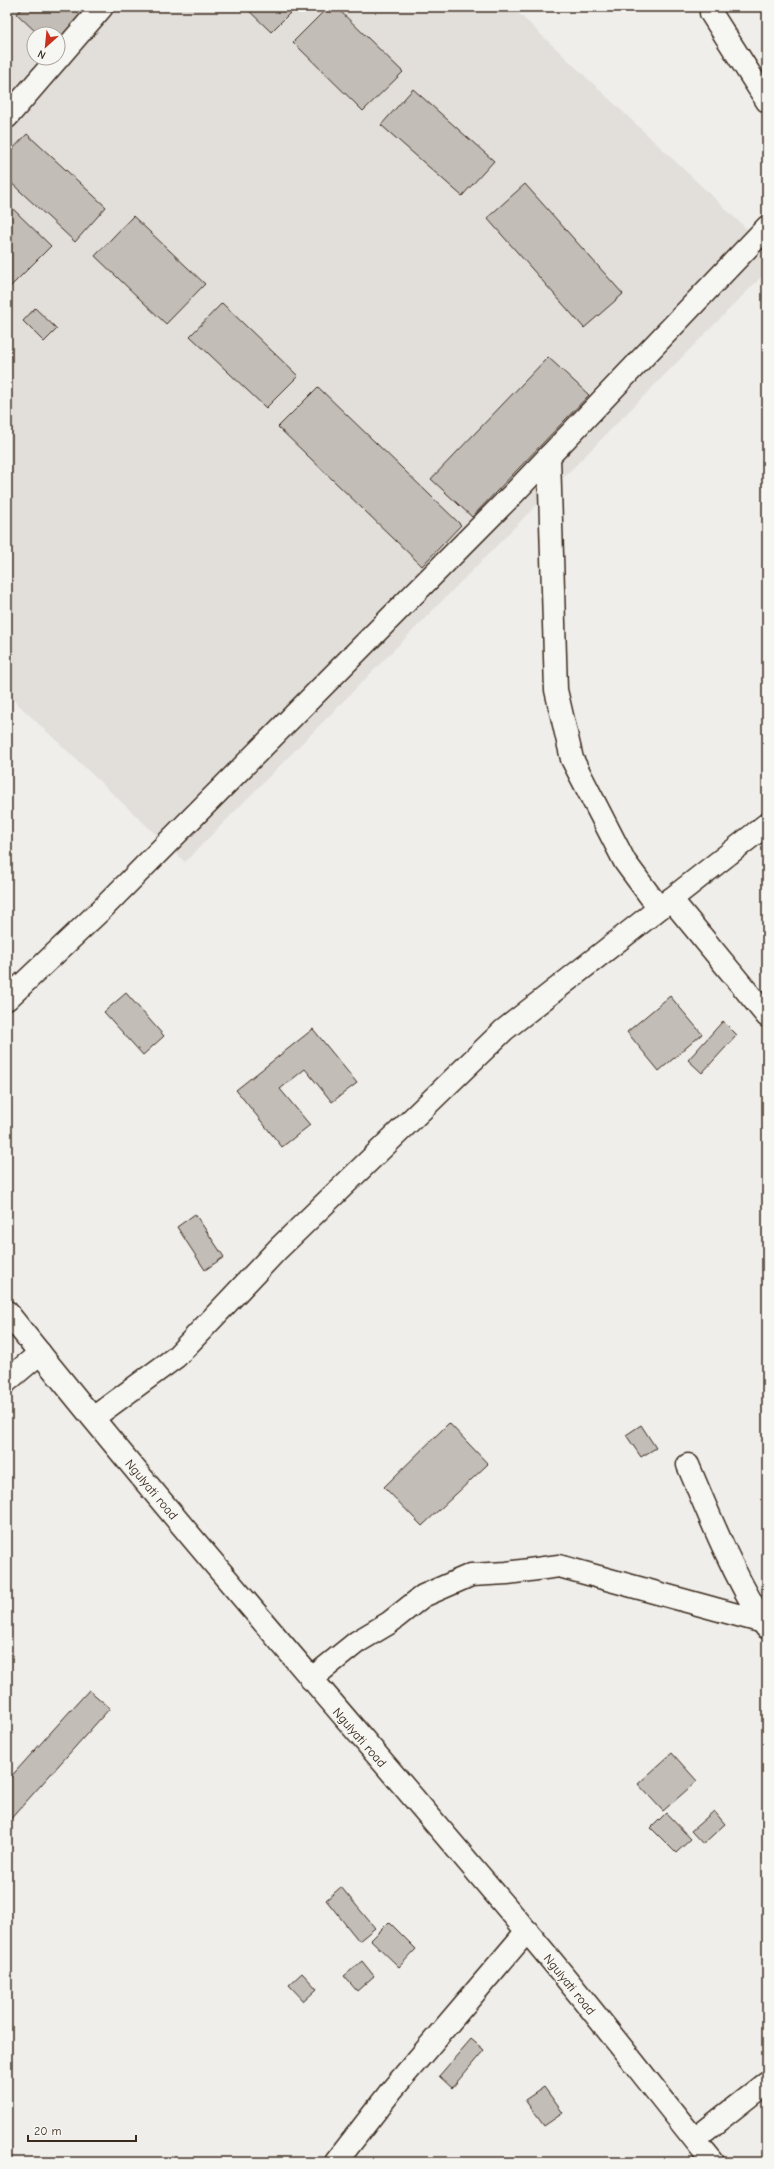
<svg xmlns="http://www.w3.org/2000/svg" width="774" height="2169" viewBox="0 0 774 2169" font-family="'Comic Neue',sans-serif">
  <rect width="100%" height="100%" fill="#efeeea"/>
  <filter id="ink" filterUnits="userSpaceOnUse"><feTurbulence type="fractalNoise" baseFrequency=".025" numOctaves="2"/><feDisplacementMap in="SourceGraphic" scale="8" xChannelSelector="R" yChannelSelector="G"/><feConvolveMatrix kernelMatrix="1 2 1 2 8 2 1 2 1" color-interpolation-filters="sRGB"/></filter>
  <g filter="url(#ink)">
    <path fill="#e2dfdb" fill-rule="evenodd" d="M7 7H512L767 248V271L185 862 7 694ZM34 34H58V58H34Z"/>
    <g fill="#c2bdb7" stroke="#3b2a1e">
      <polygon points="23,7 98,7 58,51 58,34 38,34 17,14"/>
      <polygon points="245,7 296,7 271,32"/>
      <polygon points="328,7 336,7 403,72 363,111 293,42"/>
      <polygon points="413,89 494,161 462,196 381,125"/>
      <polygon points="27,134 106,207 75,242 7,179 7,155"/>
      <polygon points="525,184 623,294 584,328 487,218"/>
      <polygon points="11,207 51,246 7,290 7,211"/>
      <polygon points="133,216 205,284 166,324 95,256"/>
      <polygon points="222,303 298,376 266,408 190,336"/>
      <polygon points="35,308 57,329 44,342 23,321"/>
      <polygon points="548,357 589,395 472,517 431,479"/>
      <polygon points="318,387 461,525 422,566 278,427"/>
      <polygon points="126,993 164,1036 143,1055 104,1012"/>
      <polygon points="670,996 702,1034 659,1071 627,1032"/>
      <polygon points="723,1021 737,1035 702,1073 688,1060"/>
      <polygon points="313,1029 357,1083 332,1102 305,1069 280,1089 310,1125 282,1147 236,1090"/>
      <polygon points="195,1214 224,1257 205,1270 177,1227"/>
      <polygon points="449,1423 488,1464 422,1526 384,1487"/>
      <polygon points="641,1425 656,1448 641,1457 626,1435"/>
      <polygon points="89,1690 110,1708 7,1823 7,1781"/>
      <polygon points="672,1753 697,1781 663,1811 638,1784"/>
      <polygon points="714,1811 725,1824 703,1844 691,1831"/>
      <polygon points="666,1813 691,1839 676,1853 651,1828"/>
      <polygon points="341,1887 375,1928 359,1941 326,1900"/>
      <polygon points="389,1922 416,1949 399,1967 371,1940"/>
      <polygon points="362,1961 374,1976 357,1991 344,1976"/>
      <polygon points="302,1973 317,1989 304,2001 289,1985"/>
      <polygon points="471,2039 484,2050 452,2088 439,2076"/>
      <polygon points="544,2087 563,2113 544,2126 525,2100"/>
    </g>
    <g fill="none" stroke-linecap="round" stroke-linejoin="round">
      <defs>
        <g id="minor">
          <polyline points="711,7 711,13 767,101"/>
          <polyline points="58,58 102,7"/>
          <polyline points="7,117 58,58"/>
          <polyline points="549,456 556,690 572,759 625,862 659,908"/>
          <polyline points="671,899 767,1016"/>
          <polyline points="7,999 101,910 514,493 767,227"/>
          <polyline points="7,1381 40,1353"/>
          <polyline points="93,1418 176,1357 278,1249 504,1030 767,824"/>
          <path d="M688 1465C711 1520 734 1576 766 1627"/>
          <polyline points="311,1679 357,1642 389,1623 423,1596 471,1575 507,1573 559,1566 763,1622"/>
          <polyline points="695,2139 767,2082"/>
          <polyline points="336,2162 391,2091 527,1931"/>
        </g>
        <path id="secondary" d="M7 1312C174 1522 352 1724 525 1929 590 2005 650 2085 713 2162"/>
      </defs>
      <use href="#minor" stroke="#3b2a1e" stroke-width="25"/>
      <use href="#secondary" stroke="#3b2a1e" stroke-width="25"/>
      <use href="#minor" stroke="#f6f6f2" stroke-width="22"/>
      <use href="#secondary" stroke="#f6f6f2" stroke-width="22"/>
    </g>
  </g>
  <g text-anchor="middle" stroke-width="3" stroke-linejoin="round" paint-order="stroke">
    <g font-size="13" fill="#3b2a1e" stroke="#f6f6f2">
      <text transform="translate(152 1489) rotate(50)" y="5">Ngulyati road</text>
      <text transform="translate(360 1737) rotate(49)" y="5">Ngulyati road</text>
      <text transform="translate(570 1984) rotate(51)" y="5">Ngulyati road</text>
    </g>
  </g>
  <rect width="774" height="2169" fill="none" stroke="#f6f6f2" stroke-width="24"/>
  <rect x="12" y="12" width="750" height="2145" fill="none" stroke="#3b2a1e" stroke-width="1.5" filter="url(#ink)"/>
  <g transform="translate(46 46) rotate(207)"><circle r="19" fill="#f6f6f2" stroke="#aba49d"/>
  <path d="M0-3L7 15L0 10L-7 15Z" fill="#c8321e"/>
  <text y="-6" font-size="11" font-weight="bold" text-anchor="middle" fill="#3b2a1e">N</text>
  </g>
  <path d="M28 2135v6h108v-6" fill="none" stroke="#3b2a1e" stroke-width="2"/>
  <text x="34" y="2135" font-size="12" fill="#3b2a1e" stroke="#f6f6f2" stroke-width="3" paint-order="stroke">20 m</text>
</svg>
